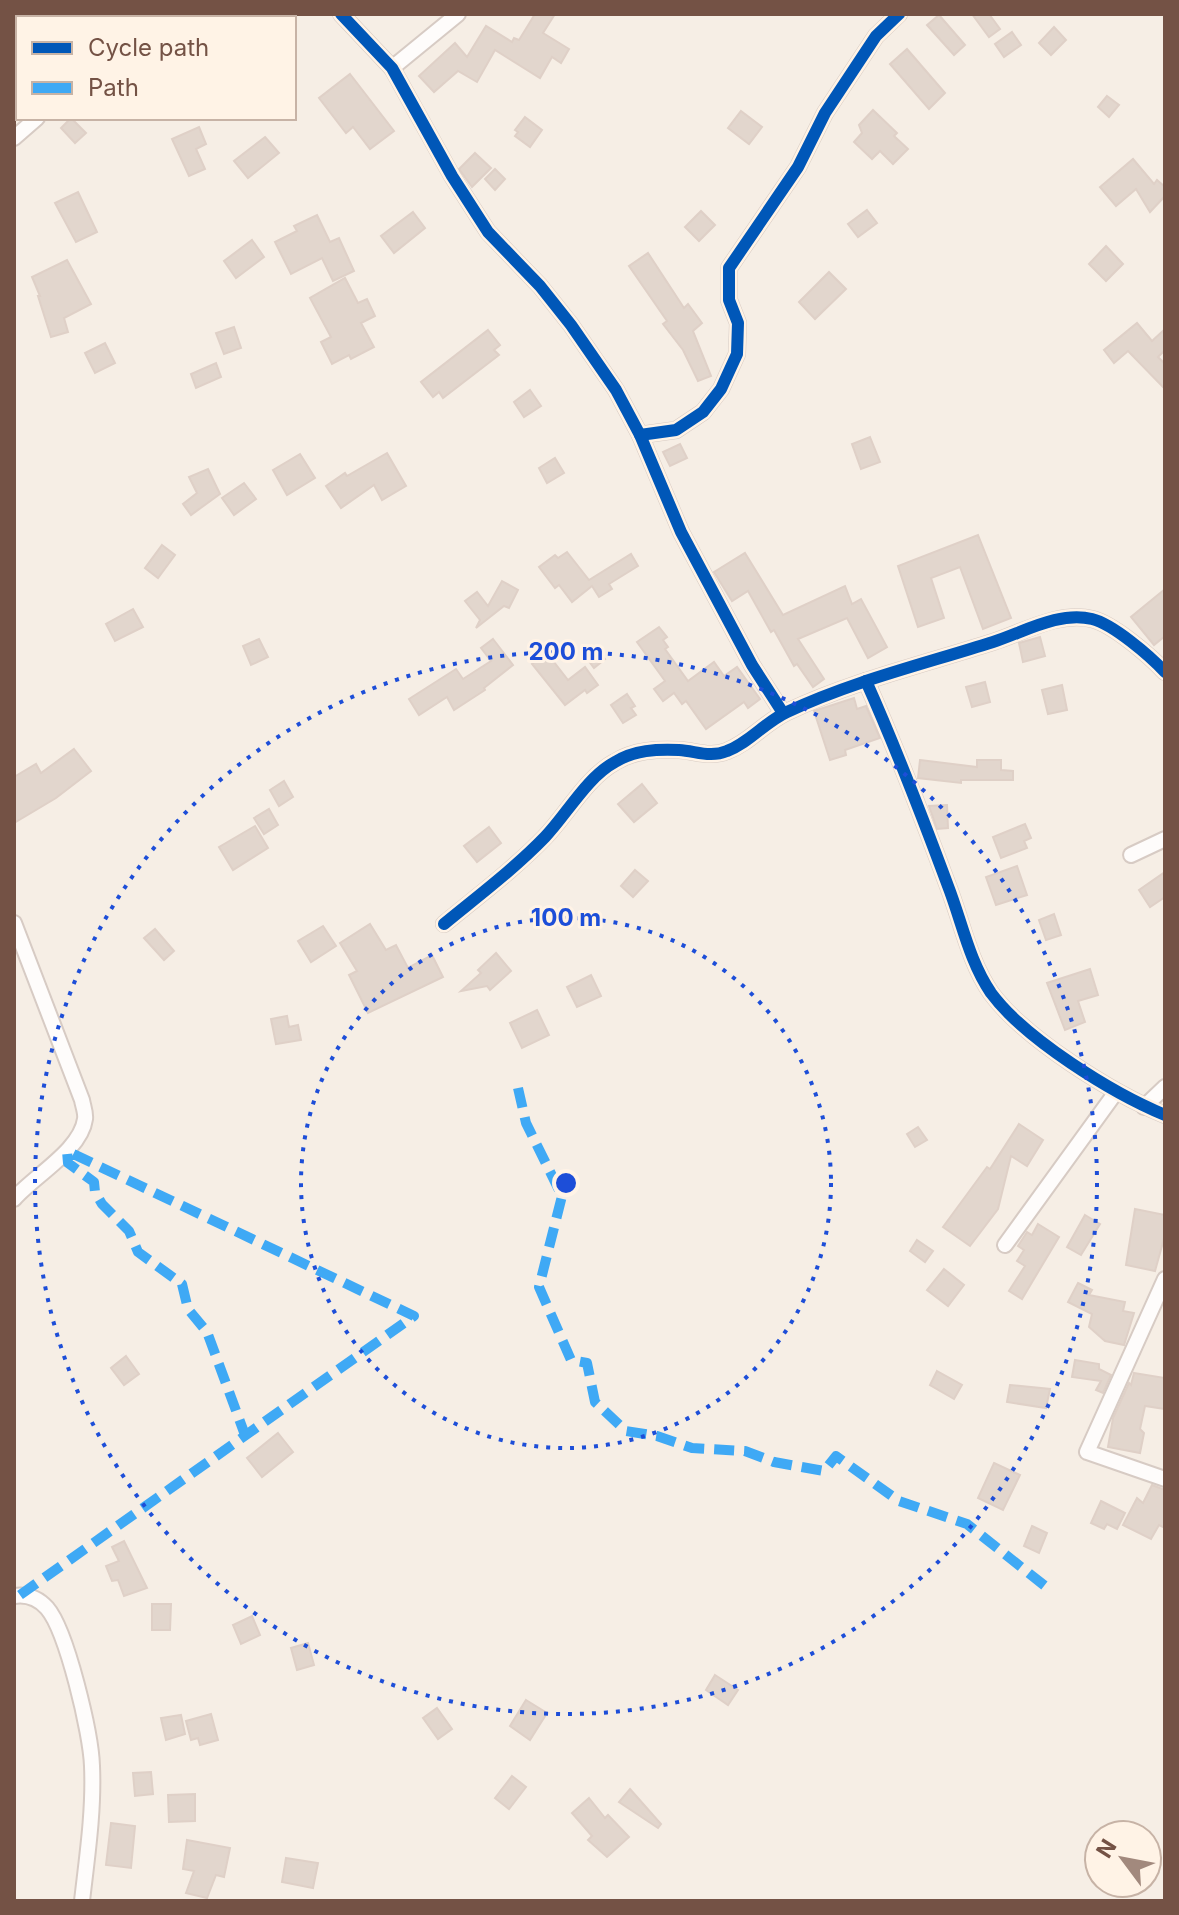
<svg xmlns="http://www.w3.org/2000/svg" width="1179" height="1915" viewBox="0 0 1179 1915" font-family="Inter,sans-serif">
  <rect width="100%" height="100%" fill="#f6eee5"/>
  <g fill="#e2d6cd" stroke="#dfd0c7" stroke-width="2">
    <polygon points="535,14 555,14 543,33 569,49 561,63 552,57 540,78 495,50 477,82 458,71 434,92 419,76 455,43 467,57 486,26 512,42 514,38 519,40"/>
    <polygon points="972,14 989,14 1000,29 989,37"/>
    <polygon points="939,15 965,45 954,55 927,25"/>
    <polygon points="1054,27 1066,40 1051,55 1039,43"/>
    <polygon points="1012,32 1021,45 1004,57 995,44"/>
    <polygon points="907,49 945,93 929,109 890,64"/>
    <polygon points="350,74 394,131 370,149 353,127 346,133 319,98"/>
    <polygon points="1107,96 1119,105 1109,117 1098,107"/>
    <polygon points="873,110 897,133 894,136 908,149 893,164 880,151 872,159 854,142 862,133 859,125"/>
    <polygon points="741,111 762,127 749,144 728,128"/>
    <polygon points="525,117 542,130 530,147 515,136 518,132 515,130"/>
    <polygon points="71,118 86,133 75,143 61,128"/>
    <polygon points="199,127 206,144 196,149 205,169 189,176 172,139"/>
    <polygon points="265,137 279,153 248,178 234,161"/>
    <polygon points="475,153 491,168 472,187 459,169"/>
    <polygon points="1133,159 1154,184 1157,180 1165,187 1165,196 1150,212 1136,189 1116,206 1100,187"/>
    <polygon points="495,169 505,179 495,190 485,179"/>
    <polygon points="78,192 97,232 76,242 55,203"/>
    <polygon points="867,210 877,223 858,237 848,224"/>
    <polygon points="701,211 715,225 699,241 685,227"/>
    <polygon points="413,212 425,228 394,253 381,236"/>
    <polygon points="317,215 330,242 339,238 354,271 333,281 322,258 291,274 275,242 297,231 294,226"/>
    <polygon points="252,240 264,257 236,278 224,261"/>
    <polygon points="1106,246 1123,264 1106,281 1089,264"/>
    <polygon points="648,253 684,308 688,304 702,323 693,331 711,376 698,381 683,350 663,324 667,321 629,266"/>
    <polygon points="67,260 91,304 64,318 68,332 51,337 38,296 40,296 32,277"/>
    <polygon points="829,272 846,289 815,319 799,302"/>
    <polygon points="345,278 358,303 367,299 375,316 361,323 374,347 351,359 349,355 332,364 321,342 331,337 310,298"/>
    <polygon points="1137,323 1152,341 1165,329 1165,350 1158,357 1165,364 1165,389 1128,351 1114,363 1104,350"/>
    <polygon points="234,327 241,348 224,354 216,333"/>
    <polygon points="488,330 500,345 494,350 499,355 443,398 439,392 433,397 421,382"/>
    <polygon points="105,343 115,363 95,373 85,353"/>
    <polygon points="216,363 221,377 196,388 191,374"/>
    <polygon points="530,390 541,406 524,417 514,402"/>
    <polygon points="870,437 880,462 861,469 852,444"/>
    <polygon points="680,444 687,458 670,466 663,452"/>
    <polygon points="387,453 406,486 382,500 374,485 341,508 326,486 345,473 347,476"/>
    <polygon points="300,454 315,478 287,495 273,470"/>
    <polygon points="555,458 564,473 547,483 539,468"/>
    <polygon points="208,469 220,494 191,515 183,504 197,493 189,477"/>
    <polygon points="244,483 256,499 234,515 222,498"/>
    <polygon points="978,535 1011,618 983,629 960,567 931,578 944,618 918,627 898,566"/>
    <polygon points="162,545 175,555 158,578 145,568"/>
    <polygon points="567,552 589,580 631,554 638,566 609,584 612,589 599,597 592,586 572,602 559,585 555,588 539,567 555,555 558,558"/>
    <polygon points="745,553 783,615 845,586 852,604 861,599 887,647 868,658 847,618 798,639 824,679 813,687 797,664 794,666 774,630 771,632 748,591 732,601 714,572"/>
    <polygon points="502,581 518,590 509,608 504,606 476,628 480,620 465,601 477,592 488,606"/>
    <polygon points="1165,589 1165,636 1154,645 1131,617"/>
    <polygon points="133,609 143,627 115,641 106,624"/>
    <polygon points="659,627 667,637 663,640 668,647 665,649 688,681 714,662 724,676 737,667 760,699 748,708 744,702 706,729 686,701 682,704 674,693 663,701 654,689 665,681 637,642"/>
    <polygon points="1040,637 1045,656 1023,662 1019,643"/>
    <polygon points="259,639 268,657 251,665 243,646"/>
    <polygon points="493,639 513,665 484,688 485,690 454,710 447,697 419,715 409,699 456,669 463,679 491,661 481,648"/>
    <polygon points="595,647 605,659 594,668 585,656"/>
    <polygon points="547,653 568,680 585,667 598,685 587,693 585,690 565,705 532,664"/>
    <polygon points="985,682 990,702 972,707 966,687"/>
    <polygon points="1062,685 1067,710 1048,714 1042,690"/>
    <polygon points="627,694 635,706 631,708 636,715 623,723 611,705"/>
    <polygon points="854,698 857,709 866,706 880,738 845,750 846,755 830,760 814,711"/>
    <polygon points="74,749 91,771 56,798 14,823 14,777 36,764 41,773"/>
    <polygon points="920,760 977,767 977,760 1001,760 1001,770 1013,771 1013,780 961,780 961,783 918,778"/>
    <polygon points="284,781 293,797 279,806 270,790"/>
    <polygon points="642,784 657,803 634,822 618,804"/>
    <polygon points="947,805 948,828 937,829 929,806"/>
    <polygon points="269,809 278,825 264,834 254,818"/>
    <polygon points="1025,824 1031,838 1024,841 1027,848 1001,858 993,837"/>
    <polygon points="255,826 268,848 233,870 219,847"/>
    <polygon points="489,827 501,843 477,862 464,846"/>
    <polygon points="1017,866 1027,895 996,905 986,877"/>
    <polygon points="635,870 648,881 633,897 621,886"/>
    <polygon points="1165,872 1165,897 1150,907 1139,890"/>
    <polygon points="1054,914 1061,935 1046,940 1039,920"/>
    <polygon points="370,924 386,950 396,945 408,968 432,955 443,977 368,1013 349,975 357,971 340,943"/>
    <polygon points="323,926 336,946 311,962 298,941"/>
    <polygon points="155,929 174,951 164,960 144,938"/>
    <polygon points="496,953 511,971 490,990 487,986 461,991 481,973 478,970"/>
    <polygon points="1090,969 1098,995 1078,1001 1085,1022 1065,1030 1047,983"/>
    <polygon points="591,975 601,996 577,1007 567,987"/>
    <polygon points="537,1010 549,1035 522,1048 510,1023"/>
    <polygon points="287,1016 289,1027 298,1025 301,1040 276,1044 271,1019"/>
    <polygon points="1019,1124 1043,1140 1027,1166 1011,1156 998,1209 970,1246 943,1227 987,1167 990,1169"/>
    <polygon points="918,1127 927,1140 915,1147 907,1134"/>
    <polygon points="1135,1209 1165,1215 1165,1235 1155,1271 1126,1265"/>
    <polygon points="1085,1215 1100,1224 1081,1255 1067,1247"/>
    <polygon points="1038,1224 1059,1237 1022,1299 1009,1291 1025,1266 1017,1261 1024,1250 1018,1246 1027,1232 1032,1235"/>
    <polygon points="917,1240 933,1251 925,1262 910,1251"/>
    <polygon points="944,1269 964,1285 948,1306 927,1290"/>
    <polygon points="1078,1283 1092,1290 1089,1295 1125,1302 1123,1311 1134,1313 1124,1345 1105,1341 1089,1327 1092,1314 1068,1302"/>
    <polygon points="126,1356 139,1374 124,1385 111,1368"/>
    <polygon points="1075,1360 1099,1364 1099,1369 1111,1375 1103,1393 1096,1390 1101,1381 1072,1377"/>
    <polygon points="937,1371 962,1385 954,1399 930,1385"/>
    <polygon points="1134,1373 1165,1378 1165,1409 1145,1406 1140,1429 1144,1433 1140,1453 1108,1447 1113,1418 1129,1383 1131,1385"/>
    <polygon points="1010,1385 1050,1389 1046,1408 1007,1402"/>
    <polygon points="278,1433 293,1452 262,1477 247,1458"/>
    <polygon points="994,1463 1020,1475 1003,1510 978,1498"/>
    <polygon points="1152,1485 1165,1490 1165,1528 1159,1525 1151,1539 1123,1525 1137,1498 1143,1503"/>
    <polygon points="1101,1501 1125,1513 1117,1529 1107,1524 1104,1529 1091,1523"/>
    <polygon points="1032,1526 1047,1533 1039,1553 1024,1546"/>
    <polygon points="124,1541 147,1588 124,1596 118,1580 112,1581 106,1566 119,1561 112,1547"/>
    <polygon points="152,1604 171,1604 170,1630 152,1630"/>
    <polygon points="252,1616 260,1635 241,1644 233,1625"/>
    <polygon points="308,1643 314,1665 297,1670 291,1648"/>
    <polygon points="715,1675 738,1690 728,1705 706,1690"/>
    <polygon points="526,1700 547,1713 530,1740 510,1726"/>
    <polygon points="437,1708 452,1729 438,1739 423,1718"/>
    <polygon points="211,1714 218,1740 200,1745 198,1738 191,1740 186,1721"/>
    <polygon points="181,1715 185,1734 166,1740 161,1718"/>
    <polygon points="151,1772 153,1794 135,1796 133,1773"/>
    <polygon points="512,1776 526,1787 509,1809 495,1798"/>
    <polygon points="630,1789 661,1824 658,1828 619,1802"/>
    <polygon points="195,1794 195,1821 169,1822 168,1795"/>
    <polygon points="589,1798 605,1818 608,1815 629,1837 607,1857 588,1840 592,1836 572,1813"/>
    <polygon points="111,1823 135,1826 131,1868 106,1865"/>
    <polygon points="187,1840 230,1848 224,1877 216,1875 207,1898 186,1893 194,1871 183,1869"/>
    <polygon points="286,1858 318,1863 313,1888 282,1882"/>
  </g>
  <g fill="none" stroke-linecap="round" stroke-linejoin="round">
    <defs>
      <g id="minor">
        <polyline points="341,14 392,68 452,176 488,232 540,286 571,325 616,390 640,435 681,532 752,665 783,713"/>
        <polyline points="149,18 153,14"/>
        <polyline points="392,68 458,14"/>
        <polyline points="14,138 37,118"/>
        <polyline points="640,435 676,430 703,412 721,389 737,354 738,323 729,300 729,268 798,167 825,113 876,36 899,14"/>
        <path d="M866 681C896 748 922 816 948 886 962 922 969 961 991 993 1025 1039 1112 1093 1165 1115"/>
        <polyline points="1131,855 1165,839"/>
        <path d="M14 923 82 1100C83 1106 86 1113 85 1119 81 1150 34 1176 14 1199"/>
        <path d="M444 924C478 896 514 869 545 837 567 814 587 777 615 762 634 750 657 749 679 750 696 751 710 758 727 751 749 743 765 722 787 712 853 681 924 664 993 642 1024 632 1059 611 1092 619 1113 624 1150 656 1165 672"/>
        <polyline points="1144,1107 1165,1087"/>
        <polyline points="1005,1245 1116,1092"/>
        <polyline points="1165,1279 1087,1452 1165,1479"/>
        <path d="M14 1596C27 1594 38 1598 47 1608 67 1631 91 1734 92 1766 94 1811 87 1857 82 1901"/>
      </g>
    </defs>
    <use href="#minor" stroke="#d7cbc4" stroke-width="18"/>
    <use href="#minor" stroke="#fefcfb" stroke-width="14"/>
    <g stroke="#3fa9f5" stroke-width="10" stroke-dasharray="20 10" stroke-linecap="butt">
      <polyline points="518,1088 526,1123 562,1196 539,1287 571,1360 587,1363 595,1402 626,1431 657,1436 692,1448 745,1451 774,1462 824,1471 836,1456 899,1501 967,1524 1045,1586"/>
      <polyline points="20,1595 414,1316 67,1151 68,1163 94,1182 95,1192 102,1204 129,1231 138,1252 182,1284 188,1309 207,1332 245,1435"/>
    </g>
    <defs>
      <g id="cycleway">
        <polyline points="341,14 392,68 452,176 488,232 540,286 571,325 616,390 640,435 681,532 752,665 783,713"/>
        <polyline points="640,435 676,430 703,412 721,389 737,354 738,323 729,300 729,268 798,167 825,113 876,36 899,14"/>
        <path d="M866 681C896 748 922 816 948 886 962 922 969 961 991 993 1025 1039 1112 1093 1165 1115"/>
        <path d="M444 924C478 896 514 869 545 837 567 814 587 777 615 762 634 750 657 749 679 750 696 751 710 758 727 751 749 743 765 722 787 712 853 681 924 664 993 642 1024 632 1059 611 1092 619 1113 624 1150 656 1165 672"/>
      </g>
    </defs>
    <use href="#cycleway" stroke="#fff3e6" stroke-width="17"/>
    <use href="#cycleway" stroke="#0057b8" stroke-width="12"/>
  </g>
  <g fill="none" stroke="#1d4ed8" stroke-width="4" stroke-dasharray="4 8">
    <circle cx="566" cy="1183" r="265"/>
    <circle cx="566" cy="1183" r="531"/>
  </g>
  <circle cx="566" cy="1183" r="12" fill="#1d4ed8" stroke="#fff3e6" stroke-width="4"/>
  <g font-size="24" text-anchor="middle" font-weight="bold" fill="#1d4ed8" stroke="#fff3e6" stroke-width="6" stroke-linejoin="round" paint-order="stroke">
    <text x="566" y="660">200 m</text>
    <text x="566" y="926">100 m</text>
  </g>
  <rect width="1179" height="1915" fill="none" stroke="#745245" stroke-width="32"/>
  <rect x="16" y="16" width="280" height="104" fill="#fff3e6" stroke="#c7b3a6" stroke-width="2"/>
  <rect x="32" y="42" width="40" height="12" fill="#0057b8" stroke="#c7b3a6" stroke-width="2"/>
  <text x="88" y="56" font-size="24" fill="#745245">Cycle path</text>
  <rect x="32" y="82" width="40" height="12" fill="#3fa9f5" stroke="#c7b3a6" stroke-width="2"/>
  <text x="88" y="96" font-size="24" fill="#745245">Path</text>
  <g transform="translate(1123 1859) rotate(302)"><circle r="38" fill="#fff3e6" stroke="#c7b3a6" stroke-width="2"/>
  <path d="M0-6L14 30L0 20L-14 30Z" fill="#a2897d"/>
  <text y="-12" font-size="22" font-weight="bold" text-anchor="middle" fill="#745245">N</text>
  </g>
</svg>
